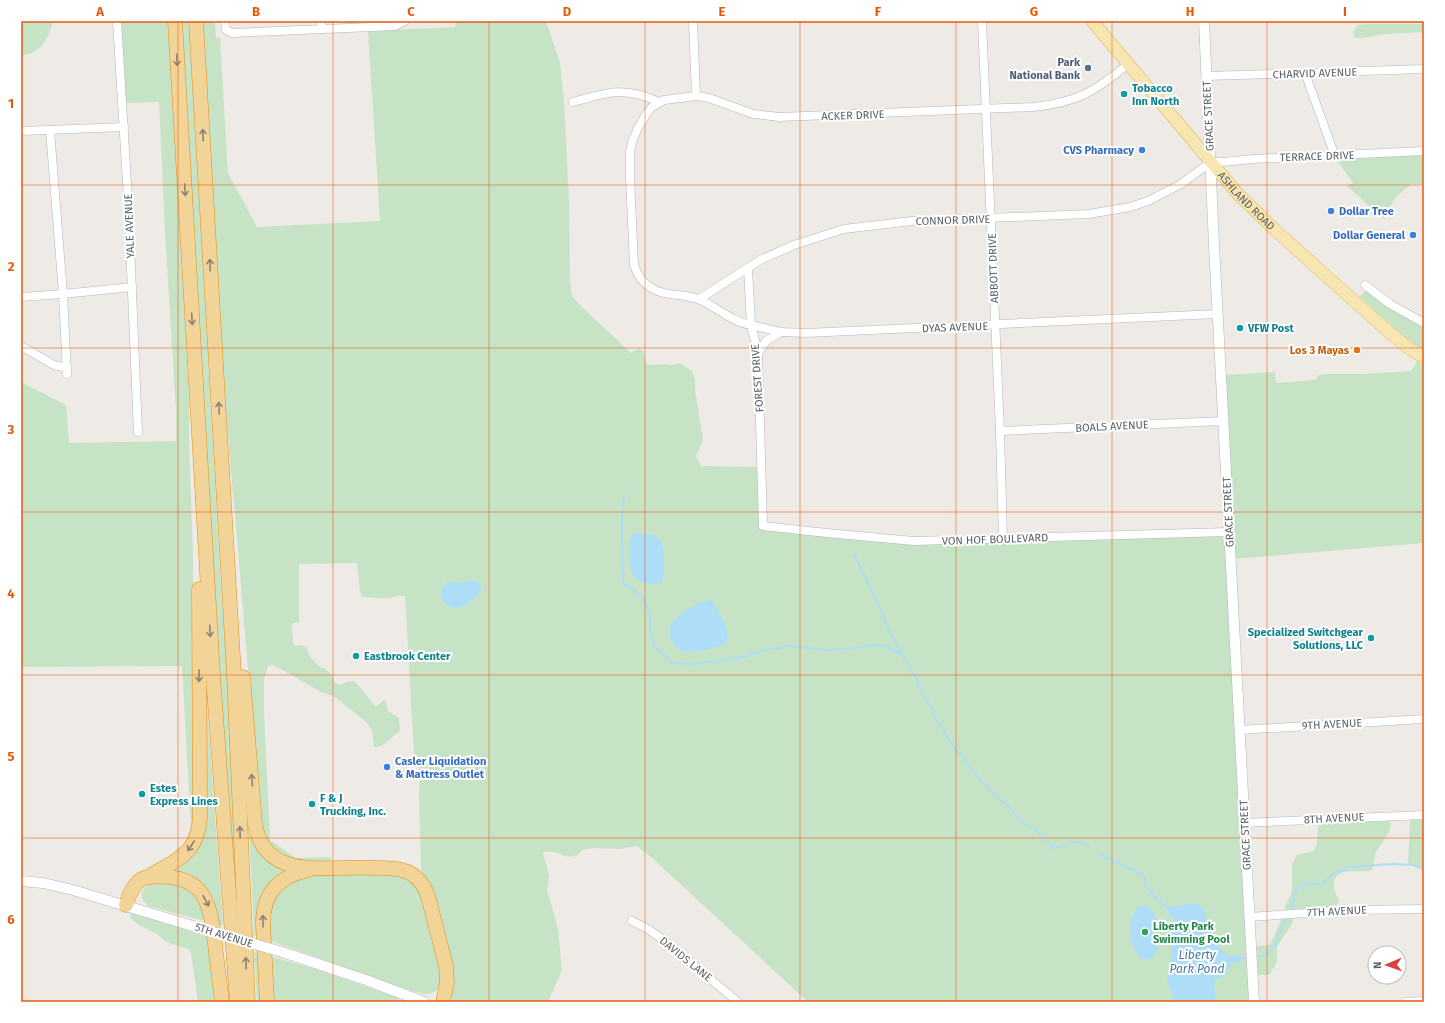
<svg xmlns="http://www.w3.org/2000/svg" width="1445" height="1023" viewBox="0 0 1445 1023" font-family="'Fira Sans',sans-serif">
  <rect width="100%" height="100%" fill="#eeebe6"/>
  <g fill="#c7e3c5">
    <path d="M21 21H53C49 37 41 55 21 55Z"/>
    <polygon points="120,21 168,21 189,393 189,438 193,555 195,831 181,850 188,839 191,827 182,666 21,667 21,382 66,405 69,443 176,441 176,411 165,232 159,102 126,103"/>
    <polygon points="182,21 189,21 221,590 226,644 239,921 237,922 223,738"/>
    <path d="M203 21H215L216 38H220L228 173 257 227 380 221 368 31 455 27 456 21H546L560 63 564 101 569 201 570 281 572 296 583 308 631 353 636 350 640 349 643 351 646 362 649 365 664 364 672 365 680 363 692 371 695 379V390L703 439 696 457 701 466 758 467 760 529 866 540 1222 536 1225 543 1250 1002H808L651 857 637 846 620 849 594 848 582 850 579 854C563 862 561 849 543 852L549 876 547 890 558 929 562 970 548 1002H453L452 998 453 975 427 880 421 870 419 798 420 775 417 756 414 754 405 596C397 595 396 597 389 598 380 599 370 598 362 596L360 591 357 564 356 563 301 564 299 565V622L293 623 292 625 293 643 294 646 302 645 306 647 311 658 321 668H324L329 672 336 684 341 685 346 682 355 681 376 707 385 699 388 711 399 718 400 731C392 736 384 748 374 747L372 730 366 722 335 697 319 691 279 668 273 665 268 666 264 679V711L270 840 296 858 331 857 330 863 296 862 272 849 263 833 260 808 224 389Z"/>
    <polygon points="1366,24 1424,24 1424,32 1386,34 1363,38 1355,38 1353,32 1358,25"/>
    <polygon points="1424,154 1424,184 1411,184 1395,198 1384,219 1347,186 1353,183 1336,159"/>
    <polygon points="1366,290 1424,326 1424,351 1399,332 1360,297"/>
    <polygon points="1418,360 1424,364 1424,543 1234,559 1224,375 1275,372 1276,383 1315,380 1319,375 1325,374 1363,374 1411,371"/>
    <polygon points="205,678 223,926 218,924 214,910 171,873 172,868 190,855"/>
    <polygon points="247,781 251,822 286,869 259,937 254,935"/>
    <polygon points="1412,819 1424,819 1424,870 1409,865 1408,863 1410,821"/>
    <path d="M1389 821 1391 823 1389 832 1376 852 1372 870C1366 872 1360 871 1353 871 1330 872 1331 884 1339 901L1336 907 1285 910V907L1292 892V864L1297 855 1314 851 1317 843 1318 826 1321 824Z"/>
    <path d="M395 874 411 881 421 895 439 957 440 987C431 997 424 994 412 991L268 940V916L278 891 306 875Z"/>
    <path d="M154 882 183 885 200 900 208 922 148 906C137 895 141 888 154 882Z"/>
    <polygon points="131,913 209,937 216,1002 198,1002 191,953 188,949 166,942 157,934 139,925 130,918"/>
    <path d="M1293 918V920L1292 924 1277 947V962L1269 975H1258L1256 948 1258 946 1269 945C1275 937 1277 927 1282 919Z"/>
    <polygon points="254,951 260,953 262,1002 257,1002"/>
    <polygon points="270,956 315,969 399,998 397,1002 272,1002"/>
  </g>
  <g fill="#adddf7">
    <path d="M635 533C642 533 651 533 657 537 666 543 665 572 662 582 657 584 653 585 647 583 631 580 630 570 629 555 629 547 628 538 635 533Z"/>
    <path d="M472 580C479 581 482 584 481 591 471 601 457 618 443 601 441 594 442 586 448 581L460 583Z"/>
    <path d="M712 600C718 611 733 632 725 644 702 652 668 663 670 626 679 613 696 602 712 600Z"/>
    <path d="M1189 903C1193 904 1198 904 1201 906 1206 910 1206 918 1208 924 1212 938 1218 949 1230 957L1237 955 1241 956V961L1239 964 1233 961H1232L1224 976 1215 980 1214 985 1216 1002H1173L1172 994 1167 981 1171 960V933L1174 918 1168 913 1167 908 1169 906 1175 907Z"/>
    <path d="M1144 905C1167 913 1163 972 1139 957 1136 952 1134 948 1132 943 1129 931 1129 908 1144 905Z"/>
  </g>
  <g fill="none" stroke-linecap="round" stroke-linejoin="round">
    <g stroke="#adddf7" stroke-width="2">
      <polyline points="624,495 622,520 623,582 624,584 635,590 645,601 650,616 650,629 655,647 667,657 670,662 690,664 733,659 752,655 768,648 775,649 787,646 829,650 855,648 874,645 884,646 898,652 904,658"/>
      <polyline points="854,554 877,602 891,634 901,653"/>
      <path d="M904 658 917 680 918 685 932 709 935 718 939 723 955 749 960 753 974 772 989 789 1012 810 1021 822 1036 830 1053 848C1068 848 1074 835 1089 846"/>
      <path d="M1098 853 1135 871 1139 875 1143 874C1146 878 1145 879 1145 883 1146 889 1162 904 1167 908"/>
      <path d="M1290 912C1296 903 1292 885 1305 884 1310 883 1315 885 1320 885L1335 873 1350 867 1392 864 1413 865 1424 869"/>
      <path d="M1255 957C1280 955 1276 934 1287 917"/>
      <polyline points="1241,958 1248,958"/>
    </g>
    <defs>
      <g id="minor">
        <polyline points="117,21 128,199 138,432"/>
        <polyline points="225,21 226,30 232,33 395,26 405,21"/>
        <polyline points="321,21 322,29"/>
        <polyline points="693,21 696,96"/>
        <polyline points="982,21 1000,431 1003,539"/>
        <path d="M1128 64C1096 91 1076 103 1033 107L779 117 753 114 709 98 696 96 664 100 652 107 647 113 638 128 632 142 630 152V178L634 265C637 274 641 282 650 287 664 297 682 293 698 299 716 306 731 322 751 325L758 353 763 526 827 533 914 541 1229 532"/>
        <polyline points="1305,73 1335,156"/>
        <polyline points="1206,76 1424,69"/>
        <path d="M573 102C607 92 626 86 659 102"/>
        <polyline points="50,130 63,294 67,374"/>
        <polyline points="21,131 124,127"/>
        <polyline points="748,268 751,325 781,332 806,333 1217,314"/>
        <polyline points="1365,285 1390,304 1424,323"/>
        <polyline points="21,297 63,294 132,287"/>
        <polyline points="699,299 762,259 794,245 844,229 912,221 1089,214 1130,207 1148,201 1181,184 1211,162 1223,162 1253,159 1424,151"/>
        <polyline points="21,346 54,365 67,368"/>
        <polyline points="758,353 766,341 781,332"/>
        <polyline points="1000,431 1223,421"/>
        <polyline points="1239,730 1424,719"/>
        <polyline points="1244,823 1424,815"/>
        <polyline points="1249,917 1350,910 1424,909"/>
        <polyline points="632,921 648,929 666,942 738,1002"/>
        <polyline points="1406,1002 1424,1001"/>
      </g>
      <g id="tertiary">
        <polyline points="1204,21 1214,245 1254,1002"/>
        <polyline points="21,881 43,883 73,890 196,927"/>
        <polyline points="282,952 366,980 424,1002"/>
      </g>
      <g id="primary">
        <path id="s1" d="M1092 21 1238 194 1276 231 1390 333 1411 350 1424 357"/>
      </g>
      <g id="motorway">
        <polyline points="175,21 213,676 237,1002"/>
        <polyline points="196,21 234,674 248,1002"/>
        <path d="M243 677 255 824C263 870 303 869 340 868 359 868 377 867 396 869 413 871 422 880 428 896L446 966 447 982 443 1002"/>
        <path d="M149 877C202 873 210 897 215 944 217 963 220 983 222 1002"/>
        <path d="M126 905C128 898 131 889 137 883 140 879 145 878 150 876 179 858 198 854 200 816L199 589"/>
        <path d="M267 1002 263 924C263 893 278 877 308 870"/>
      </g>
    </defs>
    <use href="#minor" stroke="#b3b6b9" stroke-width="9"/>
    <use href="#tertiary" stroke="#b3b6b9" stroke-width="11"/>
    <use href="#primary" stroke="#e4b769" stroke-width="13"/>
    <use href="#motorway" stroke="#de8f16" stroke-width="15"/>
    <use href="#minor" stroke="#fff" stroke-width="8"/>
    <use href="#tertiary" stroke="#fff" stroke-width="10"/>
    <use href="#primary" stroke="#f7e6b1" stroke-width="12"/>
    <use href="#motorway" stroke="#f3d498" stroke-width="14"/>
    <defs>
      <polyline id="tertiary-bridge" points="196,927 282,952"/>
    </defs>
    <use href="#tertiary-bridge" stroke="#b3b6b9" stroke-width="11" stroke-linecap="butt"/>
    <use href="#tertiary-bridge" stroke="#fff" stroke-width="10"/>
  </g>
  <defs><path id="oneway-shaft" d="M-6 0H5M1.5-3L5.5 0L1.5 3" fill="none" stroke-width="1.6" stroke-linecap="round" stroke-linejoin="round"/></defs>
  <g stroke="#8a8474">
    <use href="#oneway-shaft" transform="translate(177 60) rotate(87)"/>
    <use href="#oneway-shaft" transform="translate(203 135) rotate(-93)"/>
    <use href="#oneway-shaft" transform="translate(185 190) rotate(87)"/>
    <use href="#oneway-shaft" transform="translate(210 265) rotate(-93)"/>
    <use href="#oneway-shaft" transform="translate(192 319) rotate(87)"/>
    <use href="#oneway-shaft" transform="translate(219 408) rotate(-93)"/>
    <use href="#oneway-shaft" transform="translate(210 631) rotate(87)"/>
    <use href="#oneway-shaft" transform="translate(199 676) rotate(90)"/>
    <use href="#oneway-shaft" transform="translate(252 780) rotate(-95)"/>
    <use href="#oneway-shaft" transform="translate(240 832) rotate(-92)"/>
    <use href="#oneway-shaft" transform="translate(191 846) rotate(123)"/>
    <use href="#oneway-shaft" transform="translate(206 901) rotate(61)"/>
    <use href="#oneway-shaft" transform="translate(263 921) rotate(-90)"/>
    <use href="#oneway-shaft" transform="translate(246 963) rotate(-92)"/>
  </g>
  <path fill="none" stroke="#e8590c" stroke-width="1" stroke-opacity="0.55" d="M178 21V1002M333 21V1002M489 21V1002M645 21V1002M800 21V1002M956 21V1002M1112 21V1002M1267 21V1002M21 185H1424M21 348H1424M21 512H1424M21 675H1424M21 838H1424"/>
  <circle fill="#5c6f8a" stroke="#fff" stroke-width="1.5" cx="1088" cy="68" r="4"/>
  <g fill="#0f9aa8" stroke="#fff" stroke-width="1.5">
    <circle cx="1124" cy="94" r="4"/>
    <circle cx="1240" cy="328" r="4"/>
    <circle cx="1371" cy="638" r="4"/>
    <circle cx="356" cy="656" r="4"/>
    <circle cx="142" cy="794" r="4"/>
    <circle cx="312" cy="804" r="4"/>
  </g>
  <g fill="#3f7fe0" stroke="#fff" stroke-width="1.5">
    <circle cx="1142" cy="150" r="4"/>
    <circle cx="1331" cy="211" r="4"/>
    <circle cx="1413" cy="235" r="4"/>
    <circle cx="387" cy="767" r="4"/>
  </g>
  <circle fill="#e8710a" stroke="#fff" stroke-width="1.5" cx="1357" cy="350" r="4"/>
  <circle fill="#2e9e5b" stroke="#fff" stroke-width="1.5" cx="1145" cy="932" r="4"/>
  <g text-anchor="middle" stroke-width="4" stroke-linejoin="round" paint-order="stroke">
    <g font-size="11" font-weight="bold" fill="#4e5e75" stroke="#fff" text-anchor="end">
      <text x="1080" y="66">Park<tspan x="1080" dy="13">National Bank</tspan></text>
    </g>
    <g font-size="11" fill="#5d6164" stroke="#fff">
      <text transform="translate(1315 73) rotate(-2)" y="4">CHARVID AVENUE</text>
      <text transform="translate(853 115) rotate(-2)" y="4">ACKER DRIVE</text>
      <text transform="translate(1208 116) rotate(-93)" y="4">GRACE STREET</text>
      <text transform="translate(1317 156) rotate(-2)" y="4">TERRACE DRIVE</text>
      <text dy="4" stroke="none"><textPath href="#s1" startOffset="237">ASHLAND ROAD</textPath></text>
      <text transform="translate(953 220) rotate(-2)" y="4">CONNOR DRIVE</text>
      <text transform="translate(129 226) rotate(-92)" y="4">YALE AVENUE</text>
      <text transform="translate(993 268) rotate(-92)" y="4">ABBOTT DRIVE</text>
      <text transform="translate(955 327) rotate(-2)" y="4">DYAS AVENUE</text>
      <text transform="translate(757 378) rotate(-94)" y="4">FOREST DRIVE</text>
      <text transform="translate(1112 426) rotate(-3)" y="4">BOALS AVENUE</text>
      <text transform="translate(1228 512) rotate(-93)" y="4">GRACE STREET</text>
      <text transform="translate(995 539) rotate(-2)" y="4">VON HOF BOULEVARD</text>
      <text transform="translate(1332 724) rotate(-3)" y="4">9TH AVENUE</text>
      <text transform="translate(1334 818) rotate(-3)" y="4">8TH AVENUE</text>
      <text transform="translate(1245 835) rotate(-93)" y="4">GRACE STREET</text>
      <text transform="translate(1337 911) rotate(-3)" y="4">7TH AVENUE</text>
      <text transform="translate(224 935) rotate(17)" y="4">5TH AVENUE</text>
      <text transform="translate(686 959) rotate(39)" y="4">DAVIDS LANE</text>
    </g>
    <g font-size="11" font-weight="bold" fill="#0d838f" stroke="#fff" text-anchor="start">
      <text x="1132" y="92">Tobacco<tspan x="1132" dy="13">Inn North</tspan></text>
      <text x="1248" y="332">VFW Post</text>
      <text x="1363" y="636" text-anchor="end">Specialized Switchgear<tspan x="1363" dy="13">Solutions, LLC</tspan></text>
      <text x="364" y="660">Eastbrook Center</text>
      <text x="150" y="792">Estes<tspan x="150" dy="13">Express Lines</tspan></text>
      <text x="320" y="802">F &amp; J<tspan x="320" dy="13">Trucking, Inc.</tspan></text>
    </g>
    <g font-size="11" font-weight="bold" fill="#366cbe" stroke="#fff" text-anchor="end">
      <text x="1134" y="154">CVS Pharmacy</text>
      <text x="1339" y="215" text-anchor="start">Dollar Tree</text>
      <text x="1405" y="239">Dollar General</text>
      <text x="395" y="765" text-anchor="start">Casler Liquidation<tspan x="395" dy="13">&amp; Mattress Outlet</tspan></text>
    </g>
    <g font-size="11" font-weight="bold" fill="#c56008" stroke="#fff" text-anchor="end">
      <text x="1349" y="354">Los 3 Mayas</text>
    </g>
    <g font-size="11" font-weight="bold" fill="#27864d" stroke="#fff" text-anchor="start">
      <text x="1153" y="930">Liberty Park<tspan x="1153" dy="13">Swimming Pool</tspan></text>
    </g>
    <g font-size="12" font-style="italic" fill="#477a9f" stroke="#fff">
      <text x="1197" y="959">Liberty<tspan x="1197" dy="14">Park Pond</tspan></text>
    </g>
  </g>
  <rect width="1445" height="1023" fill="none" stroke="#ffffff" stroke-width="44"/>
  <g transform="translate(1387 965) rotate(268)"><circle r="19" fill="#ffffff" stroke="#bec0c1"/>
  <path d="M0-3L7 15L0 10L-7 15Z" fill="#d94141"/>
  <text y="-6" font-size="11" font-weight="bold" text-anchor="middle" fill="#5d6164">N</text>
  </g>
  <rect x="22" y="22" width="1401" height="979" fill="none" stroke="#e8590c" stroke-width="1.5"/>
  <g font-size="13" text-anchor="middle" font-weight="bold" fill="#e8590c">
    <text x="100" y="16">A</text>
    <text x="256" y="16">B</text>
    <text x="411" y="16">C</text>
    <text x="567" y="16">D</text>
    <text x="722" y="16">E</text>
    <text x="878" y="16">F</text>
    <text x="1034" y="16">G</text>
    <text x="1190" y="16">H</text>
    <text x="1345" y="16">I</text>
    <text x="11" y="108">1</text>
    <text x="11" y="271">2</text>
    <text x="11" y="434">3</text>
    <text x="11" y="598">4</text>
    <text x="11" y="761">5</text>
    <text x="11" y="924">6</text>
  </g>
</svg>
